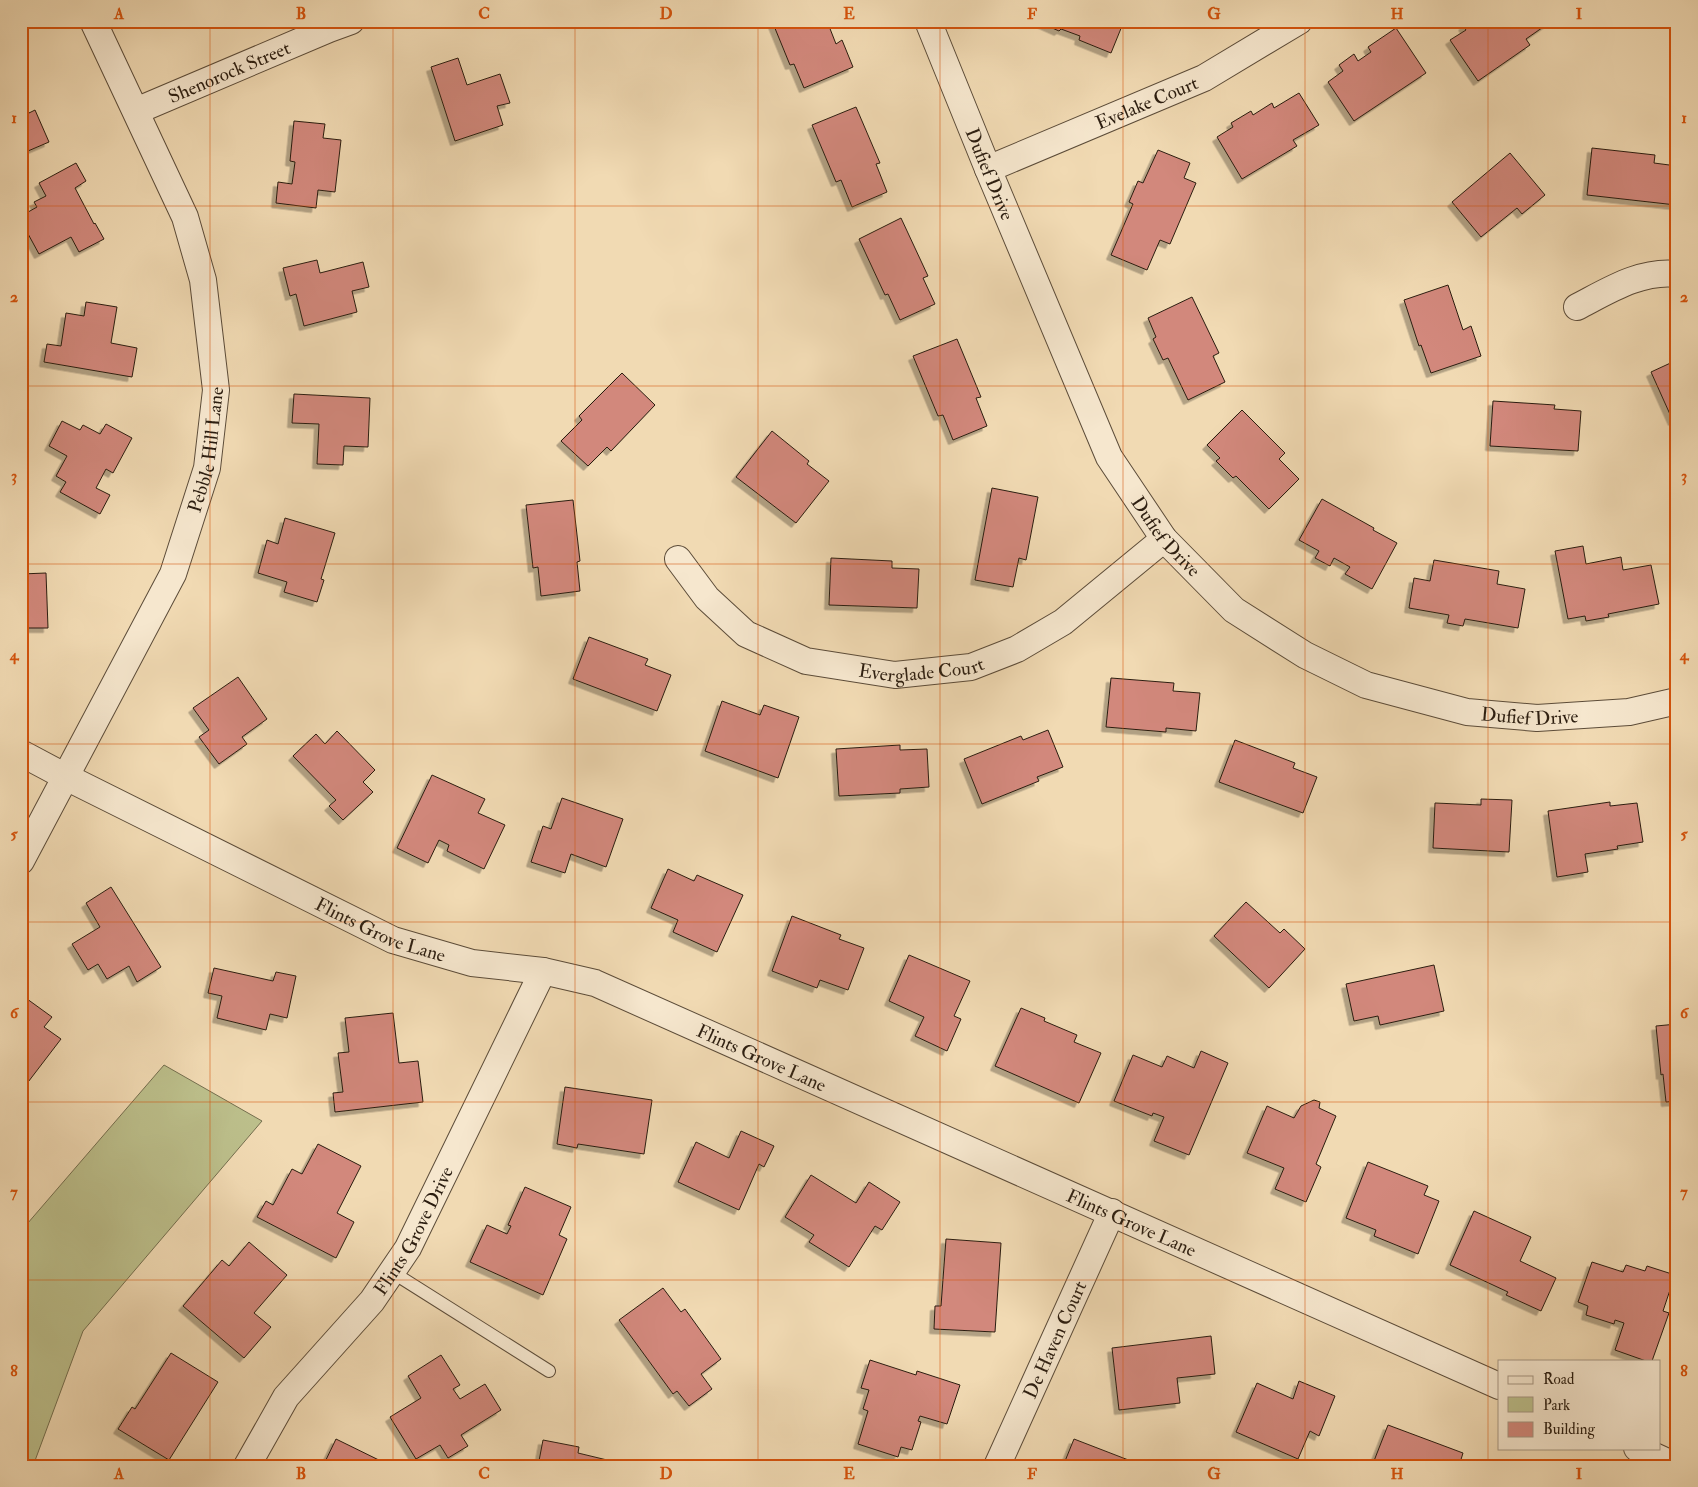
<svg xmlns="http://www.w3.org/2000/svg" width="1698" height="1487" viewBox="0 0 1698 1487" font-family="'IM FELL Double Pica',serif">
  <defs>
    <filter id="shadow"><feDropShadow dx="-4.5" dy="4.5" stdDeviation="0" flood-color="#0004"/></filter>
  </defs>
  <rect width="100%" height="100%" fill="#f1dab3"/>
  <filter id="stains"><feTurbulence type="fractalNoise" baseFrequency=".004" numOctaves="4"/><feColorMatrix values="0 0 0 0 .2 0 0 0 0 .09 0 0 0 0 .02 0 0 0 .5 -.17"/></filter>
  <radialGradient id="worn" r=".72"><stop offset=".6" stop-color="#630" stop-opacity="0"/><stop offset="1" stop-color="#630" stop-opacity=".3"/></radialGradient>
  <polygon fill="#bcbf8b" stroke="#746e4e" points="164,1065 262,1121 83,1331 33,1466 21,1466 21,1231"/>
  <g fill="#d2887b" stroke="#2b1d10" filter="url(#shadow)">
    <polygon points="772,21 827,21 836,44 842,40 853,67 804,88 794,64 790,65"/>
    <polygon points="1042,21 1124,21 1111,53 1079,40 1080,36 1061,29 1059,31 1041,23"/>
    <polygon points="1469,21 1547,21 1549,23 1526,39 1530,45 1478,81 1450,40 1466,30 1463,26"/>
    <polygon points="1396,28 1426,73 1354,121 1328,82 1343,71 1339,65 1354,54 1358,61 1371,52 1368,47"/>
    <polygon points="458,58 467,85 500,74 510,103 497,106 503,125 455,141 431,67"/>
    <polygon points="1299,93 1319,125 1293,140 1297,146 1242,179 1217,137 1233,127 1231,123 1251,111 1253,115 1272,103 1274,108"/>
    <polygon points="21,96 29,113 35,110 49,142 21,154"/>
    <polygon points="856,107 880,163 876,164 887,192 852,207 841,180 836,182 812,125"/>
    <polygon points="294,121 325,124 323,138 341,140 335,192 318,190 316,208 276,203 278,182 292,184 295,162 290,161"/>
    <polygon points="1592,148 1655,155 1654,163 1677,166 1676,205 1587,195"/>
    <polygon points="1158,150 1190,163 1184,178 1196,183 1170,244 1160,240 1147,270 1111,255 1133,204 1129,202 1138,181 1143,183"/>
    <polygon points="1510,153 1545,195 1522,214 1517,208 1481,237 1452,202"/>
    <polygon points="76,163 86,181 75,188 94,224 95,223 104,239 79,252 71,237 39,254 21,221 21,216 37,207 34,202 46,196 39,183"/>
    <polygon points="901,218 928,276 923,278 935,304 900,320 888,294 885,295 859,239"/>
    <polygon points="317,260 320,273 363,262 369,287 352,291 357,312 304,326 296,294 290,296 283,268"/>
    <polygon points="1448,285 1463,330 1471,326 1481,356 1431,373 1421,345 1419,346 1404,300"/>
    <polygon points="1192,297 1219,353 1213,356 1225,382 1188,400 1168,358 1163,360 1153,339 1156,337 1148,318"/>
    <polygon points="86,302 117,307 111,343 137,348 132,377 44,362 47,344 61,346 66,313 84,316"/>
    <polygon points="957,339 981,397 976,398 987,426 953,440 943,415 938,416 913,356"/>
    <polygon points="1677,360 1677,419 1673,421 1651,372"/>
    <polygon points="622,373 655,405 611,451 607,447 588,466 561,441 582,420 579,416"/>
    <polygon points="294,394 370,398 368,447 344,446 343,465 317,464 319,424 292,423"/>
    <polygon points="1493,401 1555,405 1554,409 1581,411 1578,451 1490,446"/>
    <polygon points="1242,410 1285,453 1279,459 1299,479 1269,509 1236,476 1233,478 1216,461 1220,458 1207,445"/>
    <polygon points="62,421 80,430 83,425 100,434 106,424 132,438 113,473 106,469 96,488 110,495 100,514 60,492 66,482 56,476 67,456 49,446"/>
    <polygon points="772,431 809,461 807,464 829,481 796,523 736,477"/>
    <polygon points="992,488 1038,497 1026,560 1019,558 1013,587 975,580"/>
    <polygon points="1322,499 1374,528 1373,530 1397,543 1372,589 1345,574 1350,567 1334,558 1330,566 1315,558 1319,551 1299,540"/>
    <polygon points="573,500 580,561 577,562 580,591 541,596 538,567 533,568 526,505"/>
    <polygon points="285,518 335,533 321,579 324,580 317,602 284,592 287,582 258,573 267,540 278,544"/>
    <polygon points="1583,546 1586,564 1621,557 1623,570 1651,565 1659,604 1608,614 1609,617 1586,621 1585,616 1568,619 1555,551"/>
    <polygon points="831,558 892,561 892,568 919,569 917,608 829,605"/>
    <polygon points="1434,560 1499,571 1497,584 1525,589 1518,628 1465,619 1463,626 1447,623 1449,615 1409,608 1414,578 1430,581"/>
    <polygon points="46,573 48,628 21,628 21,574"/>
    <polygon points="589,637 648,659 645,665 671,675 657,711 573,679"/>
    <polygon points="238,677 267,719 242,737 247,744 219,764 199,737 209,730 193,708"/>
    <polygon points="1111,678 1174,683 1173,691 1200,693 1196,731 1166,728 1166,732 1106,727"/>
    <polygon points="722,701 760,715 764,705 799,717 778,778 705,751"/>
    <polygon points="1048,730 1063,767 1037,777 1039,781 982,804 964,759 1021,736 1023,740"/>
    <polygon points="337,731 375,770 363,782 373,792 343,820 329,806 336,800 293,756 316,734 325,744"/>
    <polygon points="1235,740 1295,763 1293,768 1317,777 1303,813 1219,782"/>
    <polygon points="900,745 900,750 927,749 929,787 900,789 900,793 839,796 836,749"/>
    <polygon points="432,775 485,799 478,813 505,825 484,869 447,851 449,845 439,840 428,863 397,848"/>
    <polygon points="562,798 623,819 606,867 571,854 565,873 531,862 543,826 551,829"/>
    <polygon points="1481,799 1512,800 1509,852 1433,848 1435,803 1481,805"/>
    <polygon points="1610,802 1610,806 1637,803 1643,842 1617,846 1618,849 1585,854 1588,872 1557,877 1548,811"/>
    <polygon points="668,869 694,881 697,875 743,895 717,952 673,932 678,920 651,908"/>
    <polygon points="111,887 161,967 137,982 129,966 107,979 98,964 88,970 72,944 100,927 86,903"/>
    <polygon points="1246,902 1280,933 1284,929 1305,949 1269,988 1214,936"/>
    <polygon points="792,916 841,935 839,939 864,948 848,990 820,980 817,988 772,971"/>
    <polygon points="909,955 970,981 954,1016 961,1019 947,1051 915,1036 924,1017 889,1001"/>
    <polygon points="1434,965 1444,1011 1380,1025 1378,1016 1354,1021 1346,984"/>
    <polygon points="214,968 273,981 276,972 296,976 287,1018 270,1014 266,1030 217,1018 222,996 208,993"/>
    <polygon points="23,996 52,1017 44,1027 61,1039 22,1090 21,998"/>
    <polygon points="1021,1008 1045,1018 1044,1021 1077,1035 1074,1042 1101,1053 1079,1103 995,1066"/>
    <polygon points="393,1013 399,1063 418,1061 423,1102 335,1112 333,1093 343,1092 338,1053 349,1052 345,1018"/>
    <polygon points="1677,1024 1677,1101 1666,1102 1663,1074 1661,1075 1656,1026"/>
    <polygon points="1201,1051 1228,1063 1189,1155 1154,1141 1164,1117 1153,1113 1152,1116 1114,1101 1133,1055 1162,1067 1167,1056 1194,1068"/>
    <polygon points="565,1087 652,1100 644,1154 578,1144 577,1148 557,1144"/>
    <polygon points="1314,1100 1320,1102 1319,1108 1336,1116 1316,1164 1321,1167 1306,1202 1275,1189 1284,1168 1247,1153 1267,1106 1294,1118 1301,1106"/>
    <polygon points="741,1131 774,1146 764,1167 759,1164 739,1210 678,1182 696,1142 729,1158"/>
    <polygon points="318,1144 361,1166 337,1213 354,1222 336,1258 257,1217 266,1201 273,1205 292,1169 302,1174"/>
    <polygon points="1368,1162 1428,1186 1424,1195 1439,1201 1418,1254 1374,1236 1376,1230 1346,1218"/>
    <polygon points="811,1175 856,1203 869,1182 900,1202 882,1230 875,1226 849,1267 809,1242 814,1235 785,1217"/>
    <polygon points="525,1187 571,1207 559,1235 567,1239 543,1295 470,1262 487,1225 507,1234 511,1226 508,1225"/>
    <polygon points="1474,1211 1531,1237 1520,1261 1556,1278 1541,1311 1506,1295 1508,1292 1450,1265"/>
    <polygon points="946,1239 1001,1243 995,1332 934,1329 935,1306 941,1306"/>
    <polygon points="249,1242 287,1275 254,1313 271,1327 244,1358 183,1306 222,1260 229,1266"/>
    <polygon points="1592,1262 1623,1272 1626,1265 1645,1271 1647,1266 1675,1275 1663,1311 1669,1313 1652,1361 1646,1361 1615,1350 1624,1323 1615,1320 1614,1324 1586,1315 1588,1306 1578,1302"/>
    <polygon points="663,1288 681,1312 685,1309 721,1359 701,1374 712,1389 689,1406 677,1391 673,1394 619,1320"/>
    <polygon points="1211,1336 1215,1374 1177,1378 1180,1403 1119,1410 1112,1348"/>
    <polygon points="171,1353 218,1382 169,1460 118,1429 132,1407 135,1409"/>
    <polygon points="441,1355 460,1385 453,1389 460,1399 485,1384 501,1410 461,1435 468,1446 448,1458 440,1445 416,1459 390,1417 421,1398 408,1376"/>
    <polygon points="870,1360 916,1375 917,1371 960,1385 947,1424 920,1416 918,1421 921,1422 912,1450 901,1447 898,1457 858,1444 868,1411 863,1409 869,1390 861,1388"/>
    <polygon points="1299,1381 1335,1396 1319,1436 1310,1431 1298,1459 1236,1432 1257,1383 1293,1399"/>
    <polygon points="1388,1425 1463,1453 1459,1466 1372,1466"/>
    <polygon points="336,1439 389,1465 323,1466"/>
    <polygon points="1074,1439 1131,1461 1129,1466 1063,1466"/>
    <polygon points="543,1440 579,1447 578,1453 632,1466 538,1466"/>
  </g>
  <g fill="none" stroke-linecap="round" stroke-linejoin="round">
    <defs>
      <polyline id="lane" points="392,1272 549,1371"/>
      <g id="street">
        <path id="s1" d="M928 21 988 169 1109 457 1164 539 1234 610 1305 655 1366 685 1467 712 1537 718 1629 712 1677 701"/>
        <path id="s2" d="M136 111 329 29 351 21"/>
        <path id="s3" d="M988 169 1204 78 1299 21"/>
        <path d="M1577 307C1608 291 1640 270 1677 274"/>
        <path id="s4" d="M678 559 707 598 746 634 806 661 895 675 971 667 1017 649 1063 622 1164 539"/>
        <path id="s5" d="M21 753 66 777 393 940 472 963 543 971 595 983 1499 1386"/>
        <path id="s6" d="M21 861 173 574 207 468 216 390 203 280 185 217 93 21"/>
        <polyline points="1637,1448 1676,1466"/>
        <path id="s7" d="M247 1466 286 1397 372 1301 408 1248 543 971"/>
        <path id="s8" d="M997 1466 1112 1212"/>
      </g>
    </defs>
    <use href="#lane" stroke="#5c4c39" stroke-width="14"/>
    <use href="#street" stroke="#5c4c39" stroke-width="28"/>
    <use href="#lane" stroke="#f6e7ce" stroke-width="12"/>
    <use href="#street" stroke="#f6e7ce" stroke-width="26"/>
  </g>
  <path fill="none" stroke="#d5530c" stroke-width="1" stroke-opacity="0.55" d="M210 21V1466M393 21V1466M575 21V1466M758 21V1466M940 21V1466M1123 21V1466M1305 21V1466M1488 21V1466M21 206H1677M21 386H1677M21 564H1677M21 744H1677M21 922H1677M21 1102H1677M21 1280H1677"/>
  <g text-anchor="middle" stroke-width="5" stroke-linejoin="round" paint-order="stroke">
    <g font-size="19" fill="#2b1d10" stroke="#f6e7ce">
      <text dy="7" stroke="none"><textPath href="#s2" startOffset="101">Shenorock Street</textPath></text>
      <text dy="7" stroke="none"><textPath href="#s3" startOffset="172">Evelake Court</textPath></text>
      <text dy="7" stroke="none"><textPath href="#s1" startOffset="165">Dufief Drive</textPath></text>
      <text dy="7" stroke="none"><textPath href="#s6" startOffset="454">Pebble Hill Lane</textPath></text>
      <text dy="7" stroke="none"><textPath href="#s1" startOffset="570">Dufief Drive</textPath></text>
      <text dy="7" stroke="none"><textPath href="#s4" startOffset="284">Everglade Court</textPath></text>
      <text dy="7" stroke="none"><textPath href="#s1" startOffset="990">Dufief Drive</textPath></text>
      <text dy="7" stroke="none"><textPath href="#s5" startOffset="401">Flints Grove Lane</textPath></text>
      <text dy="7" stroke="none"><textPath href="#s5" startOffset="806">Flints Grove Lane</textPath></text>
      <text dy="7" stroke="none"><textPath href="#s5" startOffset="1211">Flints Grove Lane</textPath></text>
      <text dy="7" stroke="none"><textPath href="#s7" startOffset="290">Flints Grove Drive</textPath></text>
      <text dy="7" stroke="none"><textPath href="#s8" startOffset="139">De Haven Court</textPath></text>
    </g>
  </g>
  <rect width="1698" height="1487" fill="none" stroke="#f1dab3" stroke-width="55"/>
  <rect x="1498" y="1360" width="162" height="90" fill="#f6e7ce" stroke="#a59682"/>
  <rect x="1508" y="1376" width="25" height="8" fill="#f6e7ce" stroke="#a59682"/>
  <text x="1543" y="1384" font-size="15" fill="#2b1d10">Road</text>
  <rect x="1508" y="1397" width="25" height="15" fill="#bcbf8b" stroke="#a59682"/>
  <text x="1543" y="1410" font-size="15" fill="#2b1d10">Park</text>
  <rect x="1508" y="1422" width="25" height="15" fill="#d2887b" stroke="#a59682"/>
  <text x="1543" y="1434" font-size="15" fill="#2b1d10">Building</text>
  <rect x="28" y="28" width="1642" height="1432" fill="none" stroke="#d5530c" stroke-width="2"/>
  <g font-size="16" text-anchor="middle" font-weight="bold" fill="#d5530c">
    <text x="119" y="19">A</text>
    <text x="301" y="19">B</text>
    <text x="484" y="19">C</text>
    <text x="666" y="19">D</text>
    <text x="849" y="19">E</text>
    <text x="1032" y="19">F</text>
    <text x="1214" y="19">G</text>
    <text x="1397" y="19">H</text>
    <text x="1579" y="19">I</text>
    <text x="14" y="123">1</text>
    <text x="1684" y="123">1</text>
    <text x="14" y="302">2</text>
    <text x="1684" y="302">2</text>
    <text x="14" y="481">3</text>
    <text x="1684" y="481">3</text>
    <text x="14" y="660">4</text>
    <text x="1684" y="660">4</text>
    <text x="14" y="839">5</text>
    <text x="1684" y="839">5</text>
    <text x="14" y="1018">6</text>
    <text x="1684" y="1018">6</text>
    <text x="14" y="1197">7</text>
    <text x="1684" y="1197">7</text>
    <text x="14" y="1376">8</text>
    <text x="1684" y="1376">8</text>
    <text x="119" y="1479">A</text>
    <text x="301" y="1479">B</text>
    <text x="484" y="1479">C</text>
    <text x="666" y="1479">D</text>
    <text x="849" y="1479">E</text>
    <text x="1032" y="1479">F</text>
    <text x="1214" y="1479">G</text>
    <text x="1397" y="1479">H</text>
    <text x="1579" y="1479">I</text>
  </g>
  <rect width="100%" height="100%" filter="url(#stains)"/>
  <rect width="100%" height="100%" fill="url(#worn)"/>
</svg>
